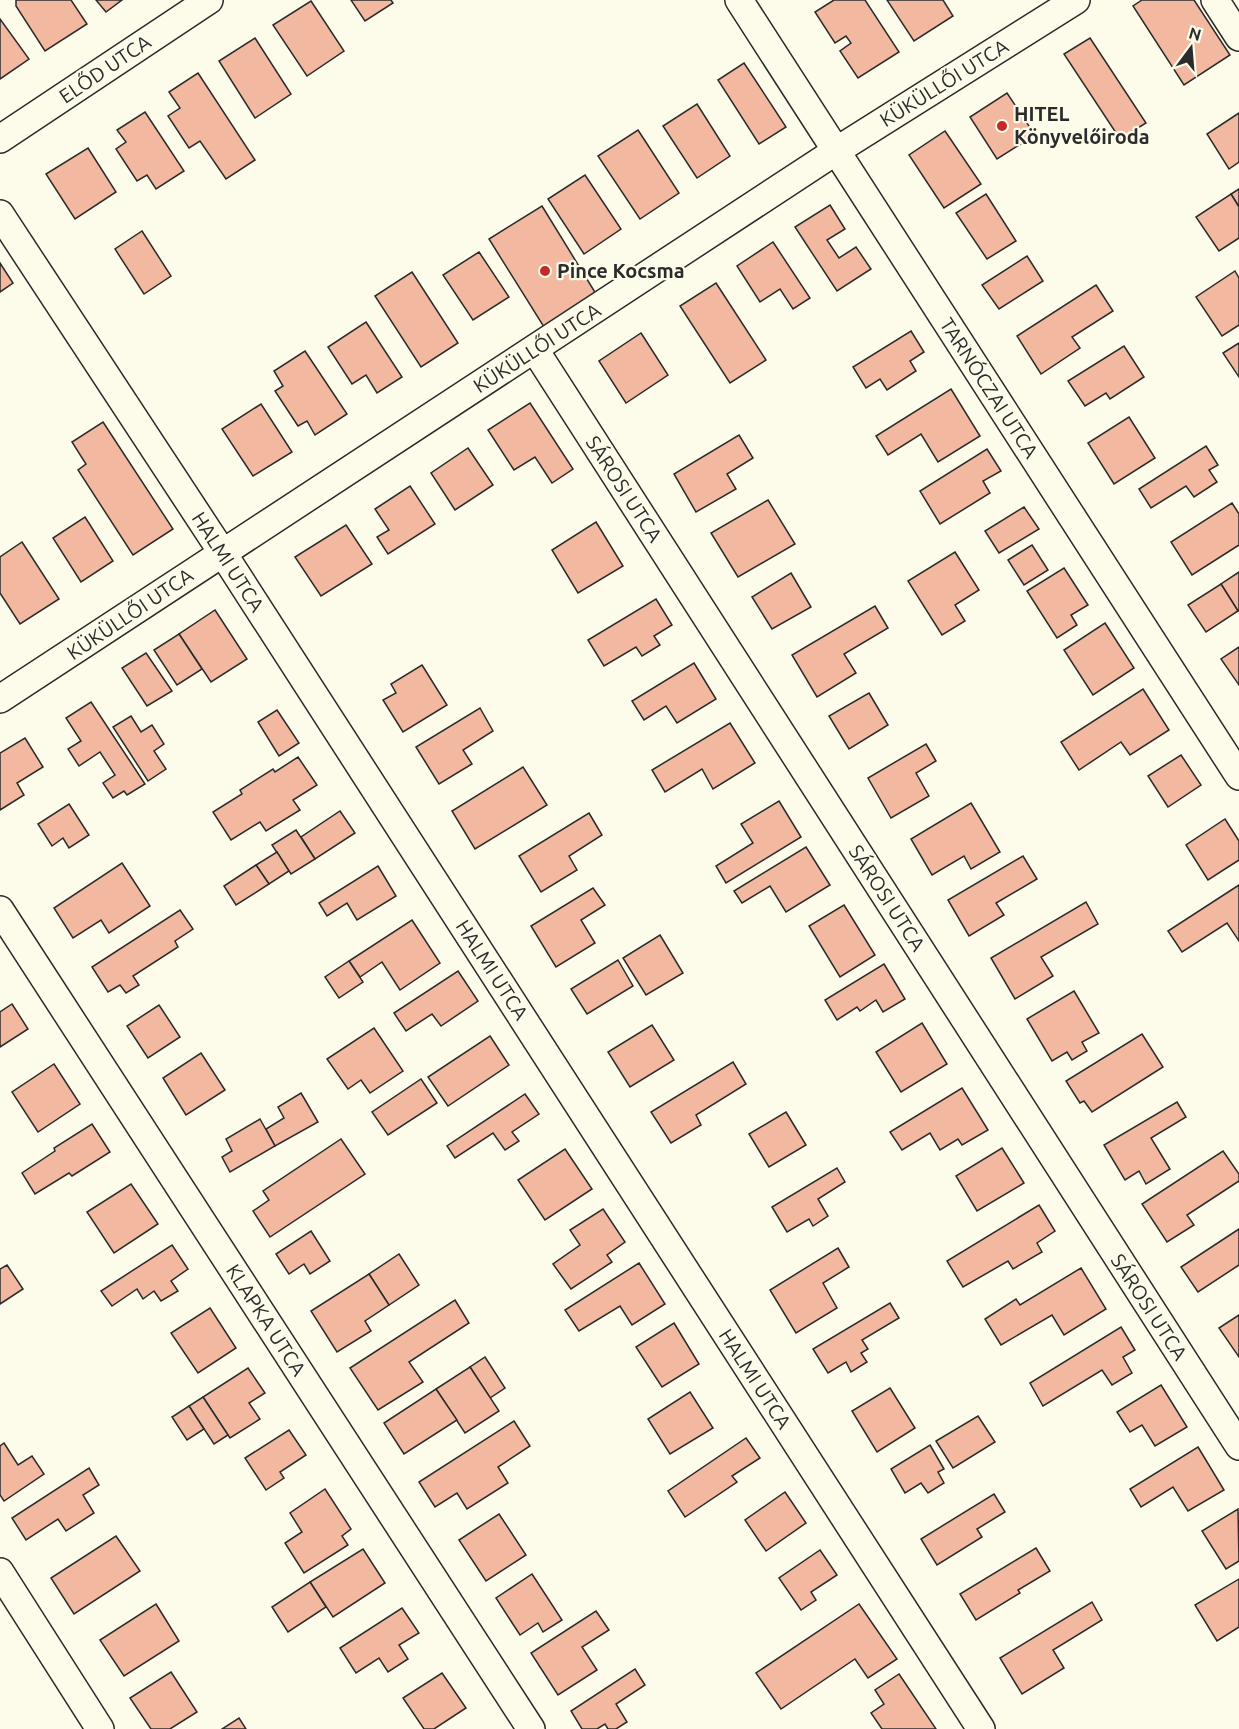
<svg xmlns="http://www.w3.org/2000/svg" width="1239" height="1729" viewBox="0 0 1239 1729" font-family="Ubuntu,sans-serif">
  <rect width="100%" height="100%" fill="#fdfbea"/>
  <g fill="#f2b8a0" stroke="#2b2b2b" stroke-width="1.5">
    <polygon points="16,0 71,0 87,24 45,51 16,6"/>
    <polygon points="96,0 122,0 106,12"/>
    <polygon points="351,0 391,0 393,3 365,21"/>
    <polygon points="834,0 865,0 899,52 858,78 840,51 851,43 846,36 835,43 815,12"/>
    <polygon points="887,0 943,0 953,16 914,41"/>
    <polygon points="1142,0 1194,0 1230,55 1184,85 1133,6"/>
    <polygon points="311,1 344,51 307,76 273,25"/>
    <polygon points="0,19 29,59 0,79"/>
    <polygon points="255,38 291,94 255,118 219,61"/>
    <polygon points="1090,38 1146,123 1120,139 1064,54"/>
    <polygon points="744,63 786,127 759,144 718,80"/>
    <polygon points="198,73 255,160 226,179 200,141 189,148 168,116 180,108 169,92"/>
    <polygon points="1007,93 1035,135 997,159 970,117"/>
    <polygon points="697,104 730,156 697,178 663,126"/>
    <polygon points="145,112 184,171 156,189 147,175 137,181 116,149 126,142 117,130"/>
    <polygon points="1239,113 1239,162 1229,169 1207,134"/>
    <polygon points="638,130 679,193 640,219 598,156"/>
    <polygon points="945,131 981,184 944,208 909,155"/>
    <polygon points="88,148 116,192 75,219 46,174"/>
    <polygon points="585,175 621,229 584,254 548,199"/>
    <polygon points="1239,189 1239,207 1231,194"/>
    <polygon points="986,194 1016,241 987,259 956,213"/>
    <polygon points="1231,194 1239,207 1239,238 1219,251 1196,217"/>
    <polygon points="830,205 845,229 827,240 839,258 856,247 871,269 837,291 795,227"/>
    <polygon points="542,206 601,302 549,335 489,239"/>
    <polygon points="142,231 171,276 144,294 115,249"/>
    <polygon points="773,242 810,298 793,309 780,289 760,302 737,266"/>
    <polygon points="479,252 509,297 473,320 443,275"/>
    <polygon points="1027,256 1043,281 999,309 982,285"/>
    <polygon points="0,263 13,283 0,292"/>
    <polygon points="1235,271 1239,278 1239,325 1222,336 1196,297"/>
    <polygon points="412,272 458,343 421,367 375,296"/>
    <polygon points="716,283 766,360 730,383 680,306"/>
    <polygon points="1096,285 1113,311 1072,337 1080,348 1041,374 1017,336"/>
    <polygon points="366,322 402,377 377,393 366,375 352,384 328,347"/>
    <polygon points="911,331 924,352 910,361 916,371 887,390 880,379 866,388 853,367"/>
    <polygon points="641,333 668,375 626,403 599,361"/>
    <polygon points="1239,343 1239,377 1223,353"/>
    <polygon points="1124,346 1144,377 1110,399 1106,393 1085,406 1068,381"/>
    <polygon points="305,351 347,414 315,435 307,421 298,426 275,391 283,386 274,371"/>
    <polygon points="951,389 980,436 938,462 921,434 888,455 876,436"/>
    <polygon points="530,403 573,469 552,483 535,457 514,470 488,430"/>
    <polygon points="261,404 292,452 253,476 222,429"/>
    <polygon points="1129,417 1155,458 1114,484 1088,443"/>
    <polygon points="103,422 173,529 133,555 78,470 86,464 72,442"/>
    <polygon points="739,435 753,458 727,474 736,489 696,512 674,474"/>
    <polygon points="1206,446 1218,465 1209,470 1217,482 1194,497 1186,486 1151,508 1139,489"/>
    <polygon points="468,448 493,485 455,510 431,473"/>
    <polygon points="987,449 1001,471 983,481 990,493 940,524 920,491"/>
    <polygon points="410,486 435,524 388,554 377,537 389,530 375,509"/>
    <polygon points="768,500 795,544 738,577 711,533"/>
    <polygon points="1232,503 1239,514 1239,545 1192,575 1171,542"/>
    <polygon points="1024,507 1039,529 999,553 985,531"/>
    <polygon points="85,517 113,561 81,582 53,538"/>
    <polygon points="596,522 623,566 578,593 552,550"/>
    <polygon points="346,525 372,564 321,596 295,557"/>
    <polygon points="22,542 59,599 20,624 0,593 0,557"/>
    <polygon points="1032,545 1048,570 1024,585 1008,560"/>
    <polygon points="955,552 979,590 955,605 965,621 942,635 908,581"/>
    <polygon points="1064,568 1088,605 1071,615 1077,625 1057,638 1027,591"/>
    <polygon points="1239,572 1239,610 1238,611 1221,584"/>
    <polygon points="791,573 811,607 772,629 752,597"/>
    <polygon points="1221,584 1238,611 1206,632 1188,605"/>
    <polygon points="656,599 672,625 654,636 660,645 642,656 636,647 604,666 588,640"/>
    <polygon points="875,606 888,628 844,654 856,673 817,697 792,655"/>
    <polygon points="215,610 247,659 211,682 179,634"/>
    <polygon points="1105,623 1134,668 1093,695 1064,650"/>
    <polygon points="179,634 202,669 177,685 154,650"/>
    <polygon points="1239,647 1239,685 1221,659"/>
    <polygon points="146,653 172,691 147,706 122,668"/>
    <polygon points="694,663 716,699 677,723 666,706 644,720 632,701"/>
    <polygon points="422,665 447,705 403,732 383,700 396,693 391,684"/>
    <polygon points="1143,689 1169,730 1130,755 1121,742 1079,770 1061,742"/>
    <polygon points="869,693 888,725 849,749 829,716"/>
    <polygon points="91,702 145,784 127,795 124,791 113,798 103,783 115,775 100,752 79,766 68,749 81,741 66,718"/>
    <polygon points="480,708 493,731 463,750 472,764 439,784 416,747"/>
    <polygon points="277,710 299,743 279,756 258,722"/>
    <polygon points="131,716 141,732 152,725 164,744 154,751 166,769 148,781 113,727"/>
    <polygon points="730,723 755,763 713,789 702,769 665,792 652,770"/>
    <polygon points="25,738 43,767 17,783 24,795 0,810 0,753"/>
    <polygon points="926,744 936,761 916,773 929,796 891,818 868,778"/>
    <polygon points="1181,755 1201,785 1168,807 1148,776"/>
    <polygon points="298,757 317,785 293,800 300,810 266,831 260,822 231,840 213,812 242,794 240,790 273,769 275,772"/>
    <polygon points="523,767 547,805 475,849 452,811"/>
    <polygon points="779,801 801,837 726,883 716,866 753,843 741,824"/>
    <polygon points="971,803 1000,852 971,869 964,856 932,875 911,839"/>
    <polygon points="69,804 89,835 69,848 63,838 52,846 38,824"/>
    <polygon points="340,811 355,833 315,859 301,837"/>
    <polygon points="589,813 602,835 569,856 577,870 541,892 519,856"/>
    <polygon points="1225,819 1239,841 1239,860 1208,880 1186,845"/>
    <polygon points="296,830 315,859 291,874 272,845"/>
    <polygon points="806,847 830,885 786,912 770,886 742,903 734,891"/>
    <polygon points="277,852 289,871 269,884 256,865"/>
    <polygon points="1023,856 1037,879 996,903 1004,915 969,936 948,900"/>
    <polygon points="122,863 150,906 109,933 101,920 73,938 54,908"/>
    <polygon points="256,865 269,884 236,905 224,886"/>
    <polygon points="378,866 396,896 357,920 347,903 327,916 319,903"/>
    <polygon points="1239,885 1239,941 1227,923 1182,952 1168,931"/>
    <polygon points="593,888 605,905 581,920 595,943 556,967 531,926"/>
    <polygon points="1086,902 1098,924 1041,957 1053,976 1015,999 991,958"/>
    <polygon points="844,905 875,955 840,977 809,926"/>
    <polygon points="180,910 193,929 175,941 178,947 133,976 139,985 126,993 120,985 108,992 92,967"/>
    <polygon points="412,920 440,963 400,990 382,962 360,977 349,961"/>
    <polygon points="660,935 683,973 646,995 623,958"/>
    <polygon points="618,960 633,986 587,1014 571,989"/>
    <polygon points="349,961 363,982 339,998 325,977"/>
    <polygon points="884,964 905,999 883,1012 876,1000 860,1011 857,1007 837,1020 825,1000"/>
    <polygon points="458,971 478,1001 441,1026 432,1014 406,1031 394,1013"/>
    <polygon points="1074,991 1099,1033 1082,1042 1087,1051 1072,1060 1067,1052 1052,1061 1027,1019"/>
    <polygon points="12,1004 28,1029 0,1047 0,1012"/>
    <polygon points="159,1005 180,1037 148,1058 127,1026"/>
    <polygon points="922,1023 947,1064 901,1092 876,1052"/>
    <polygon points="652,1025 674,1060 630,1087 608,1052"/>
    <polygon points="374,1028 403,1071 370,1093 361,1080 348,1089 327,1059"/>
    <polygon points="1142,1034 1163,1067 1092,1112 1084,1101 1080,1103 1066,1081"/>
    <polygon points="490,1036 509,1065 448,1106 428,1077"/>
    <polygon points="201,1053 225,1090 186,1115 163,1078"/>
    <polygon points="733,1062 746,1084 696,1115 701,1125 671,1143 651,1112"/>
    <polygon points="54,1064 80,1104 38,1132 12,1092"/>
    <polygon points="421,1079 437,1103 388,1135 372,1112"/>
    <polygon points="962,1088 988,1130 962,1145 958,1139 940,1150 930,1133 902,1150 890,1132"/>
    <polygon points="301,1093 318,1122 275,1146 266,1129 284,1118 278,1107"/>
    <polygon points="525,1094 539,1114 512,1132 519,1141 505,1150 493,1133 455,1158 447,1146"/>
    <polygon points="1177,1102 1186,1117 1151,1138 1170,1169 1146,1184 1139,1171 1125,1180 1104,1145"/>
    <polygon points="786,1112 806,1145 769,1167 749,1134"/>
    <polygon points="260,1119 275,1146 230,1172 222,1157 232,1151 226,1139"/>
    <polygon points="92,1124 110,1152 72,1176 69,1173 35,1194 22,1173 55,1151 54,1148"/>
    <polygon points="341,1139 365,1174 270,1237 253,1211 269,1200 263,1191"/>
    <polygon points="1002,1148 1024,1183 977,1211 956,1176"/>
    <polygon points="565,1149 592,1189 545,1220 518,1180"/>
    <polygon points="1223,1151 1239,1174 1239,1181 1187,1215 1194,1225 1167,1242 1142,1204"/>
    <polygon points="837,1168 845,1182 818,1199 828,1216 813,1226 809,1219 787,1232 772,1207"/>
    <polygon points="131,1184 158,1224 114,1253 87,1212"/>
    <polygon points="1039,1205 1055,1231 1037,1243 1042,1252 1013,1269 1008,1261 963,1287 947,1261"/>
    <polygon points="603,1209 625,1242 607,1255 612,1262 571,1289 553,1264 580,1245 570,1230"/>
    <polygon points="1239,1229 1239,1265 1198,1292 1181,1267"/>
    <polygon points="311,1231 330,1261 310,1274 304,1264 289,1274 276,1254"/>
    <polygon points="172,1245 188,1269 171,1281 178,1291 161,1301 154,1291 143,1299 137,1289 112,1306 101,1291"/>
    <polygon points="838,1248 849,1267 823,1283 837,1308 796,1333 770,1290"/>
    <polygon points="399,1254 419,1285 389,1305 369,1274"/>
    <polygon points="639,1263 665,1304 632,1325 620,1306 579,1331 565,1310"/>
    <polygon points="7,1265 23,1289 0,1304 0,1269"/>
    <polygon points="1081,1268 1106,1309 1064,1335 1052,1315 1001,1345 985,1319 1016,1299 1020,1305"/>
    <polygon points="369,1274 389,1305 365,1321 371,1331 337,1352 311,1311"/>
    <polygon points="455,1300 469,1323 409,1362 423,1382 378,1410 350,1368"/>
    <polygon points="890,1303 899,1318 862,1340 868,1349 861,1353 867,1362 851,1372 846,1362 828,1373 813,1349"/>
    <polygon points="210,1308 236,1348 198,1373 171,1333"/>
    <polygon points="1239,1315 1239,1357 1219,1328"/>
    <polygon points="674,1323 699,1364 662,1387 636,1347"/>
    <polygon points="1121,1327 1135,1350 1123,1357 1132,1373 1112,1385 1102,1370 1043,1406 1030,1383"/>
    <polygon points="485,1357 505,1388 490,1398 470,1367"/>
    <polygon points="470,1367 499,1411 465,1433 436,1389"/>
    <polygon points="248,1368 265,1393 249,1403 260,1419 230,1438 203,1397"/>
    <polygon points="1161,1385 1187,1427 1155,1446 1142,1425 1130,1432 1117,1412"/>
    <polygon points="890,1388 915,1428 877,1452 852,1411"/>
    <polygon points="436,1389 457,1420 404,1454 384,1423"/>
    <polygon points="690,1392 713,1428 670,1454 648,1419"/>
    <polygon points="203,1397 228,1435 214,1444 189,1406"/>
    <polygon points="189,1406 204,1429 187,1440 172,1417"/>
    <polygon points="978,1416 995,1442 953,1468 936,1441"/>
    <polygon points="514,1421 530,1446 498,1467 508,1483 467,1509 457,1493 435,1507 419,1482"/>
    <polygon points="289,1430 306,1455 280,1472 284,1478 266,1490 245,1458"/>
    <polygon points="746,1438 760,1458 732,1476 737,1482 685,1517 668,1491"/>
    <polygon points="4,1443 18,1465 32,1456 44,1474 4,1501 0,1495 0,1446"/>
    <polygon points="930,1445 944,1469 938,1472 944,1483 928,1493 921,1483 905,1493 891,1469"/>
    <polygon points="1198,1447 1224,1490 1188,1511 1173,1487 1141,1507 1130,1489"/>
    <polygon points="89,1468 99,1485 83,1495 94,1513 66,1531 58,1519 26,1540 12,1518"/>
    <polygon points="325,1489 351,1529 342,1536 348,1545 304,1573 285,1543 302,1532 290,1513"/>
    <polygon points="785,1492 806,1523 766,1551 745,1520"/>
    <polygon points="994,1494 1005,1512 977,1529 982,1537 937,1565 921,1539"/>
    <polygon points="1238,1509 1239,1561 1226,1569 1202,1531"/>
    <polygon points="499,1514 526,1555 486,1581 459,1540"/>
    <polygon points="116,1536 140,1571 74,1614 51,1578"/>
    <polygon points="1036,1548 1050,1571 1018,1590 1020,1593 976,1620 960,1594"/>
    <polygon points="363,1549 385,1583 333,1617 310,1582"/>
    <polygon points="820,1550 837,1575 811,1592 816,1600 801,1610 779,1578"/>
    <polygon points="532,1574 562,1620 543,1632 538,1623 520,1635 496,1598"/>
    <polygon points="1239,1579 1239,1627 1217,1641 1195,1605"/>
    <polygon points="310,1582 326,1607 288,1632 272,1607"/>
    <polygon points="1092,1602 1102,1620 1053,1650 1064,1668 1022,1694 1000,1658"/>
    <polygon points="156,1604 179,1641 124,1676 100,1640"/>
    <polygon points="859,1604 897,1659 868,1678 855,1659 781,1709 756,1673"/>
    <polygon points="402,1608 419,1633 399,1645 408,1659 388,1672 379,1658 356,1673 340,1648"/>
    <polygon points="596,1611 609,1630 582,1647 597,1670 558,1695 531,1653"/>
    <polygon points="635,1669 645,1685 616,1704 627,1722 616,1729 608,1729 605,1724 597,1729 582,1729 571,1711"/>
    <polygon points="171,1672 197,1712 170,1729 151,1729 130,1698"/>
    <polygon points="442,1673 466,1708 434,1729 424,1729 403,1698"/>
    <polygon points="899,1674 936,1729 882,1729 871,1713 884,1704 875,1690"/>
    <polygon points="239,1718 246,1729 222,1729"/>
  </g>
  <g fill="none" stroke-linecap="round" stroke-linejoin="round">
    <defs>
      <g id="minor">
        <polyline points="739,0 1239,776"/>
        <polyline points="1215,0 1239,37"/>
        <polyline points="0,139 209,0"/>
        <polyline points="0,214 222,552 981,1729"/>
        <polyline points="535,350 1239,1446"/>
        <polyline points="0,699 836,151 1076,0"/>
        <polyline points="0,910 531,1729"/>
        <polyline points="0,1572 100,1729"/>
      </g>
    </defs>
    <use href="#minor" stroke="#2b2b2b" stroke-width="30"/>
    <use href="#minor" stroke="#fdfbea" stroke-width="27"/>
  </g>
  <g fill="#c62828" stroke="#fdfbea" stroke-width="2">
    <circle cx="1002" cy="126" r="6"/>
    <circle cx="545" cy="271" r="6"/>
  </g>
  <g text-anchor="middle" stroke-width="4.5" stroke-linejoin="round" paint-order="stroke">
    <g font-size="20" fill="#2b2b2b" stroke="#fdfbea">
      <text transform="translate(105 69) rotate(-34)" y="7">ELŐD UTCA</text>
      <text transform="translate(944 83) rotate(-32)" y="7">KÜKÜLLŐI UTCA</text>
      <text transform="translate(537 348) rotate(-33)" y="7">KÜKÜLLŐI UTCA</text>
      <text transform="translate(989 388) rotate(57)" y="7">TARNÓCZAI UTCA</text>
      <text transform="translate(624 489) rotate(57)" y="7">SÁROSI UTCA</text>
      <text transform="translate(228 562) rotate(57)" y="7">HALMI UTCA</text>
      <text transform="translate(130 614) rotate(-34)" y="7">KÜKÜLLŐI UTCA</text>
      <text transform="translate(887 898) rotate(57)" y="7">SÁROSI UTCA</text>
      <text transform="translate(492 970) rotate(57)" y="7">HALMI UTCA</text>
      <text transform="translate(1149 1307) rotate(57)" y="7">SÁROSI UTCA</text>
      <text transform="translate(266 1320) rotate(57)" y="7">KLAPKA UTCA</text>
      <text transform="translate(755 1379) rotate(57)" y="7">HALMI UTCA</text>
    </g>
    <g font-size="20" font-weight="bold" fill="#2b2b2b" stroke="#fdfbea" text-anchor="start">
      <text x="1014" y="121">HITEL<tspan x="1014" dy="23">Könyvelőiroda</tspan></text>
      <text x="557" y="278">Pince Kocsma</text>
    </g>
  </g>
  <g transform="translate(1191 48) rotate(16)" stroke="#fdfbea" stroke-width="4.5" paint-order="stroke">
  <path d="M0-4.5L10 22L0 15L-10 22Z" fill="#2b2b2b"/>
  <text y="-9" font-size="16" font-weight="bold" text-anchor="middle" fill="#2b2b2b">N</text>
  </g>
</svg>
